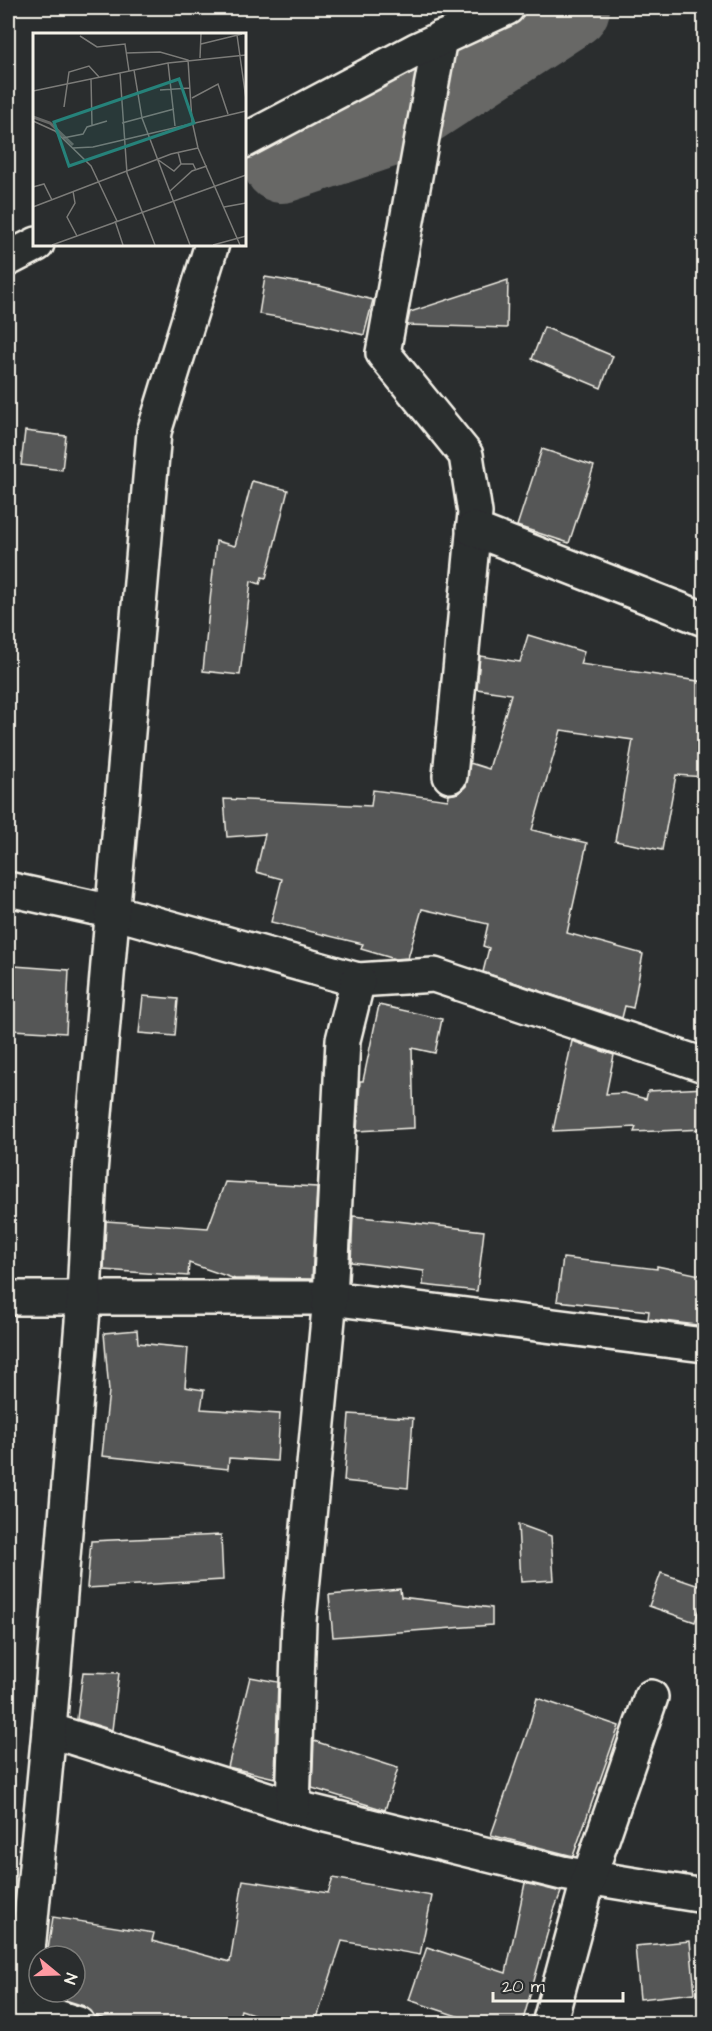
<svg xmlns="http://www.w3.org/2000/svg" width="712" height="2031" viewBox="0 0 712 2031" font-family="'Architects Daughter',sans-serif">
  <rect width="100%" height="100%" fill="#2a2d2e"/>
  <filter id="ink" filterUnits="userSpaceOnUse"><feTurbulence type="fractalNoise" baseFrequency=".0167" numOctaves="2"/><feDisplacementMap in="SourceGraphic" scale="12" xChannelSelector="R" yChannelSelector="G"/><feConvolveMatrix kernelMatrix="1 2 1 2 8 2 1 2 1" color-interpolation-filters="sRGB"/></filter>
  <g filter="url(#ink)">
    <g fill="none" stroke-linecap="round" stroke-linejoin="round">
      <polyline stroke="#676866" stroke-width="78" points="282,164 386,129 571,8"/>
    </g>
    <g fill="#555756" stroke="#f4f1e8" stroke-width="1.5">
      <polygon points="265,277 320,286 373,300 364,335 314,323 259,314"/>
      <polygon points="508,280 507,328 407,325 410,312"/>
      <polygon points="544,327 613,356 601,388 532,359"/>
      <polygon points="25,431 66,436 62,470 21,465"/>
      <polygon points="542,449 594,466 569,543 517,526"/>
      <polygon points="252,481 288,490 266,578 262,577 260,584 251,581 240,675 203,671 216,541 235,546"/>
      <polygon points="528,635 584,652 580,664 705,682 705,777 676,775 662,850 615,841 633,740 561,730 532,830 587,843 567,933 643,954 633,1008 625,1006 622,1018 483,972 489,948 483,946 488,924 422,909 408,958 395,959 361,949 363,944 271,922 282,879 256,872 265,834 227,837 224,799 371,806 373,790 448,800 449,795 458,793 466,786 470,763 489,769 511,694 477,689 480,656 520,662"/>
      <polygon points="14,966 69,970 66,1033 12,1030"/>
      <polygon points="143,996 178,999 175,1036 139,1033"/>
      <polygon points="379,1005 442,1019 435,1053 412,1048 414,1128 357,1131 360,1081 363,1081"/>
      <polygon points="572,1041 614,1055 606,1094 624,1093 646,1099 648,1091 705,1088 705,1129 634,1132 636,1127 553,1131"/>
      <polygon points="225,1182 317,1187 312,1279 245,1278 245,1279 235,1279 189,1263 188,1276 104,1270 106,1221 208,1228"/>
      <polygon points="353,1216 484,1231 477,1291 423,1285 424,1271 351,1262"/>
      <polygon points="563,1258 657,1269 657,1266 705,1276 705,1326 648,1319 649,1311 557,1301"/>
      <polygon points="137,1330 138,1343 188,1348 185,1387 204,1390 201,1409 280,1414 277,1461 229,1458 228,1469 102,1456 109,1391 104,1333"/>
      <polygon points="349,1414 413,1418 408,1488 344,1481"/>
      <polygon points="518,1524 551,1536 554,1580 521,1582"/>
      <polygon points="221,1535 223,1580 87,1588 91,1541"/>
      <polygon points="661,1573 705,1588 705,1595 695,1622 649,1606"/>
      <polygon points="400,1589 401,1597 492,1608 492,1625 333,1637 329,1595"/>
      <polygon points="83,1672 119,1673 112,1730 77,1719"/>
      <polygon points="250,1677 278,1682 275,1778 228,1767"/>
      <polygon points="537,1698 619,1726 573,1856 491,1835 528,1730"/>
      <polygon points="314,1741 398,1768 385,1810 312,1788"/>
      <polygon points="333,1878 432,1896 420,1955 342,1941 315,2024 283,2024 241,2010 237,2024 125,2024 94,2016 91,2011 84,2006 43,1993 75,1992 75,1956 47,1956 53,1917 154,1933 152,1941 230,1962 243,1880 328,1893"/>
      <polygon points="525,1883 561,1892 553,1913 522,2024 481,2024 409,2000 427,1947 506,1973"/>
      <polygon points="690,1941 695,1993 640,1999 635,1946"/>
    </g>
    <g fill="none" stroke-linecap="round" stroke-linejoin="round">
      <defs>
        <g id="street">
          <polyline points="440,38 383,353 466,455 475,513 450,776"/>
          <polyline points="244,141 416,50 507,8"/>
          <polyline points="8,259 37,244"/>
          <polyline points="473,529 704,619"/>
          <polyline points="8,889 113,912 358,980 434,975 704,1065"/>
          <polyline points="8,1298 330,1298 704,1345"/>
          <polyline points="49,1730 293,1807 562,1873 704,1896"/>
          <polyline points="293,1807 299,1621 330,1298 343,1040 358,980"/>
          <polyline points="21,2024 49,1730 84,1297 90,1172 154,432 212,244"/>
          <polyline points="28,2024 38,2011 78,2024"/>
          <polyline points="549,2024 589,1877 651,1697"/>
        </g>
      </defs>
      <use href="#street" stroke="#f4f1e8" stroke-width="38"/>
      <use href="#street" stroke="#2a2d2e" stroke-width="33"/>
    </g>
  </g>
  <g transform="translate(33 33)">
    <rect width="213" height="213" fill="#2a2d2e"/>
    <path fill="none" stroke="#676866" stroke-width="3" d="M0 84 17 90 40 112"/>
    <path fill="none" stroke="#7b7b78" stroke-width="1.5" d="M204 2 213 66M47 3 64 14 92 11 96 38M168 11 209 1M93 20 127 19 155 27 159 88 165 115 207 212M167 25 168 1M135 30 142 93M101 37 109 85 157 212M87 40 94 140 122 212M58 46 59 92M127 57 157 55M0 58 135 30 213 22M159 65 185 51 195 81M31 74 36 39 56 33 66 44M0 88 22 98 58 133 84 188M89 90 141 76M30 105 50 101 54 94 74 88M40 115 60 114 213 78M124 126 141 138 148 131 145 119M148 131H160L163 137M0 154 11 151 19 167M40 158 42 170 34 184 44 203M137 158 159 138 174 133M0 174 138 121 165 115M191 174 213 170M82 188 90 212M19 212 213 142M180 212 213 203"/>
    <path fill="#26827a" fill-opacity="0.15" stroke="#26827a" stroke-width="3" d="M146 46 161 90 36 133 21 89Z"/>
    <rect width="213" height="213" fill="none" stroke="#f4f1e8" stroke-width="3"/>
  </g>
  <rect width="712" height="2031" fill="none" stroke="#2a2d2e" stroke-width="30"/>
  <rect x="15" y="15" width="682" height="2001" fill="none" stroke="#f4f1e8" stroke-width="2" filter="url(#ink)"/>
  <g transform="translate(57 1974) rotate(109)"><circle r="28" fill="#2a2d2e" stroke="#7b7b78" stroke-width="1.5"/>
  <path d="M0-4.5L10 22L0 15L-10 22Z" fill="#ff9aa2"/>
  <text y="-9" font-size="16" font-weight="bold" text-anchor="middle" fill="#f4f1e8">N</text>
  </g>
  <path d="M493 1992v9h130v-9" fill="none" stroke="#f4f1e8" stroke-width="3"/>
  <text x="502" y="1992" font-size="18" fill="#f4f1e8" stroke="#2a2d2e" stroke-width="4.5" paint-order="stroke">20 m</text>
</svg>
